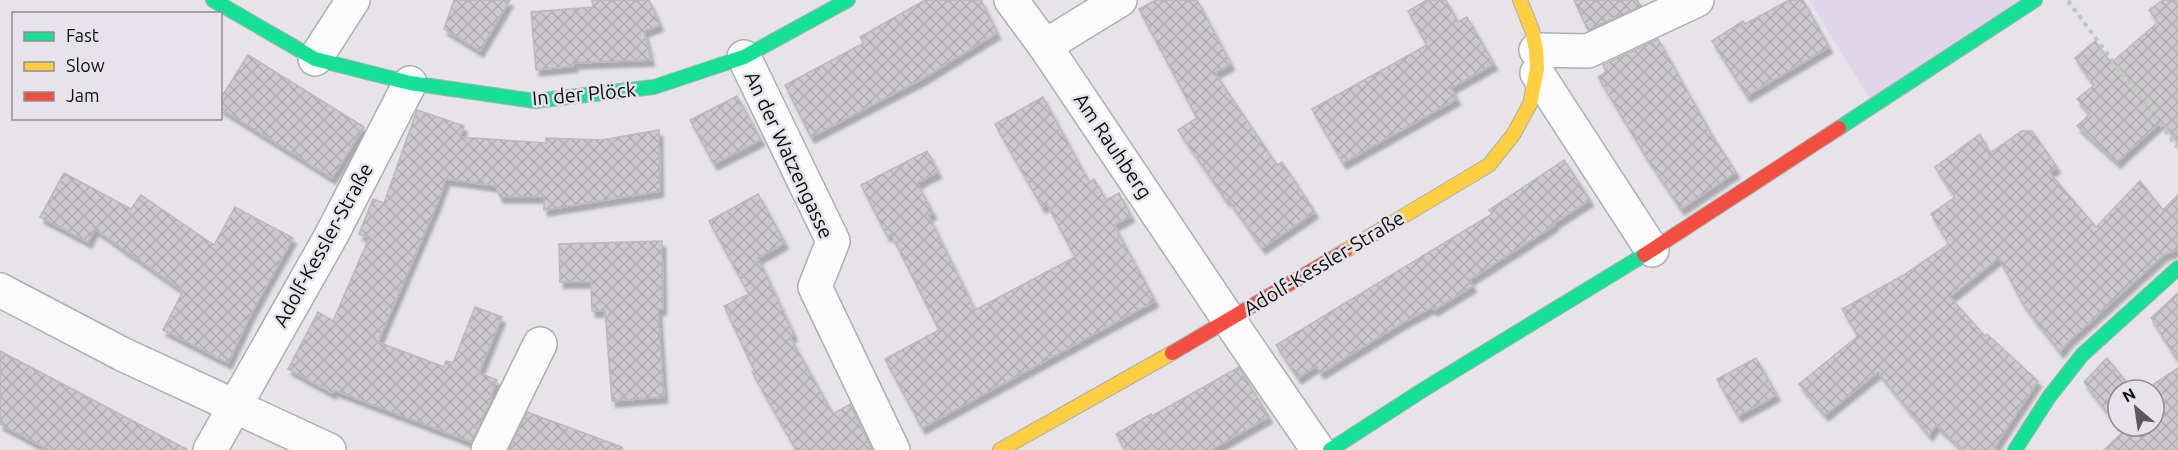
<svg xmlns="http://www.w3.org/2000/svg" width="2178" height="450" viewBox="0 0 2178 450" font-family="Ubuntu,sans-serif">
  <defs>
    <pattern id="building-cross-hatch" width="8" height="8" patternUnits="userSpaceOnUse" patternTransform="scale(1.5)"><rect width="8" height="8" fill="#cdcacd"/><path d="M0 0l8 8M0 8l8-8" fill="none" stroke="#afacaf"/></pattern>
    <filter id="shadow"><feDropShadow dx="3.5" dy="6" stdDeviation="1.5" flood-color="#0004"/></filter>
  </defs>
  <rect width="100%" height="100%" fill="#e6e4e9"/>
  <polygon fill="#dfd6ea" points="1809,0 2028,0 1870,99"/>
  <g fill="url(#building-cross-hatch)" stroke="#bab8bb" stroke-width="1.5" filter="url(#shadow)">
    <polygon points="454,0 510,0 480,51 444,29"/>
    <polygon points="592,0 649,0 660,25 644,31 651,60 574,63 574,66 536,70 531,12 593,7"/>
    <polygon points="925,0 981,0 997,33 924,78 811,137 785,85 864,43 860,37"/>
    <polygon points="1156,0 1197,0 1231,64 1215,73 1277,165 1282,162 1315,212 1262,248 1228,199 1226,200 1178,130 1197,118 1139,9"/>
    <polygon points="1427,0 1446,0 1458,22 1467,17 1494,64 1451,88 1457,99 1343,163 1312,109 1427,45 1408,11"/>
    <polygon points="1574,0 1637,0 1641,6 1588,30"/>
    <polygon points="1789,0 1803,0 1829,47 1747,96 1712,41 1743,21 1745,24"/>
    <polygon points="2163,0 2178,0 2178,143 2162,121 2117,162 2077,126 2090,114 2077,99 2094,85 2075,58 2095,41 2111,63 2158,22 2149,10"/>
    <polygon points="1658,39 1713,137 1736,172 1681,209 1648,160 1598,77 1606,72 1603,65"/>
    <polygon points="248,55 364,127 332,178 220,108 220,99"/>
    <polygon points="737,96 761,140 714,164 690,120"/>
    <polygon points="1043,97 1089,182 1094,179 1106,200 1119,193 1131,216 1114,225 1155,301 922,428 885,359 939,330 891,234 887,236 861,185 927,151 938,172 917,183 933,213 928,215 975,310 1075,257 1047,204 1042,207 995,124"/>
    <polygon points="417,110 464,126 460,137 546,143 546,138 602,140 659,130 660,191 544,210 544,197 500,197 496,186 446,179 438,202 378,342 444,367 446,361 453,363 475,307 502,317 479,373 497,380 490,399 492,399 471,442 334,390 332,393 288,369 318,312 333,321 369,238 359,234 373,199 384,203"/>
    <polygon points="2022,131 2032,131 2057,167 2049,172 2096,227 2140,181 2163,210 2178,195 2178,250 2165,254 2069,341 2060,352 2023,304 1999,258 1950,297 1985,336 1987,334 2038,381 1999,440 1995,450 1964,450 1936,425 1929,435 1878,372 1825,415 1799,384 1858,336 1842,309 1902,276 1949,244 1931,214 1955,197 1935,167 1980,134 1990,153"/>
    <polygon points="1564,160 1590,200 1554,223 1555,225 1469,280 1473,286 1434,310 1432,307 1402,323 1321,373 1316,366 1298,378 1276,345 1492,214 1489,210"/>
    <polygon points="64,173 131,209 141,195 214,245 235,207 293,238 251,314 228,363 163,330 183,291 95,229 88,242 40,217"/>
    <polygon points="758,194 785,243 758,258 794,335 790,337 833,414 850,404 872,450 796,450 752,372 754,370 724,306 749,294 709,221"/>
    <polygon points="662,241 663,309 658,309 664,397 612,401 605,311 592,311 591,282 560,282 559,244"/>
    <polygon points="2178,293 2178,361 2151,318"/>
    <polygon points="0,351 188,450 49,450 0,424"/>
    <polygon points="1756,358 1777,395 1738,416 1717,379"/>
    <polygon points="2107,358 2133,390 2118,390 2118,426 2084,382"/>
    <polygon points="1239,367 1269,417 1211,450 1125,450 1116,434 1151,414 1152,416"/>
    <polygon points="2178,368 2178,450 2104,450 2123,432 2118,426 2154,426 2154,384"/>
    <polygon points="527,412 622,447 622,450 509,450"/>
  </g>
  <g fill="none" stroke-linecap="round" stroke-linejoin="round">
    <defs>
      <g id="street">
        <polyline points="1011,0 1045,46"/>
        <polyline points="1120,0 1045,46 1229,320 1318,450"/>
        <polyline points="1536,50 1588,51 1697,0"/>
        <polyline points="744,57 833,241 815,287 893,450"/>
        <polyline points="315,59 353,0"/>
        <polyline points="1537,73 1652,250"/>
        <polyline points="0,290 122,354 329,450"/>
        <polyline points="210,450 331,236 410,83"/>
        <polyline points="488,450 540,344"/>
      </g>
      <g id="fast">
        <polyline points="213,0 315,59 410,83 535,101 654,87 744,57 848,0"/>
        <polyline points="1839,128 2035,0"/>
        <polyline points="1330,450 1426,388 1644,255"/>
        <polyline points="2015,450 2049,397 2082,355 2178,268"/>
      </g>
      <g id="slow">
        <polyline points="1345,251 1489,165 1513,135 1530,104 1537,69 1536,50 1532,30 1520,0"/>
        <polyline points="1000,450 1172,353"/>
      </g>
      <g id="jam">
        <polyline points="1644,255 1839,128"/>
        <polyline points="1172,353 1345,251"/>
      </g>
    </defs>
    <use href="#street" stroke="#aeadb0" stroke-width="36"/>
    <use href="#fast" stroke="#aeadb0" stroke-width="16"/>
    <use href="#slow" stroke="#aeadb0" stroke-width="16"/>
    <use href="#jam" stroke="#aeadb0" stroke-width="16"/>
    <polyline stroke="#c3c3c3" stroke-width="4" stroke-dasharray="4.5 4.5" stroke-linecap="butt" points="2068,1 2178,148"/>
    <use href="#street" stroke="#fbfbfc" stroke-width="33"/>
    <use href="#fast" stroke="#16e098" stroke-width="14"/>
    <use href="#slow" stroke="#ffcf43" stroke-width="14"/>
    <use href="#jam" stroke="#f24e42" stroke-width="14"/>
  </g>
  <g text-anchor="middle" stroke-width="5" stroke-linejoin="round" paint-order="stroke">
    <g font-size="20" fill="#0e0d0f" stroke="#e6e3ea">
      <text transform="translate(584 94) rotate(-5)" y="7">In der Plöck</text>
      <text transform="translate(1113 146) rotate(56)" y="7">Am Rauhberg</text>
      <text transform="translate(789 155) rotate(65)" y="7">An der Watzengasse</text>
      <text transform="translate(323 245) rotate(-61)" y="7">Adolf-Kessler-Straße</text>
      <text transform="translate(1324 263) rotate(-31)" y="7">Adolf-Kessler-Straße</text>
    </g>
  </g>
  <rect x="12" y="12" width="210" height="108" fill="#e6e3ea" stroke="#908d92" stroke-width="1.5"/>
  <rect x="24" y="32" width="30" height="9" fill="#16e098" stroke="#908d92" stroke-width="1.5"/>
  <text x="66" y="42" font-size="18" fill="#0e0d0f">Fast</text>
  <rect x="24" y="62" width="30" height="9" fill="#ffcf43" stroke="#908d92" stroke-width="1.5"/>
  <text x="66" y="72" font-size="18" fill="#0e0d0f">Slow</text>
  <rect x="24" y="92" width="30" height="9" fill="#f24e42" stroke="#908d92" stroke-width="1.5"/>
  <text x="66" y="102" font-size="18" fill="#0e0d0f">Jam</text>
  <g transform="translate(2136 408) rotate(331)"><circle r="28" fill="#e6e3ea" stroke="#908d92" stroke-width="1.5"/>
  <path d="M0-4.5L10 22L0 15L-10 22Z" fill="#5a585b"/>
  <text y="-9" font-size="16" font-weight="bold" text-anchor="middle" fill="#0e0d0f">N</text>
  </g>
</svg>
